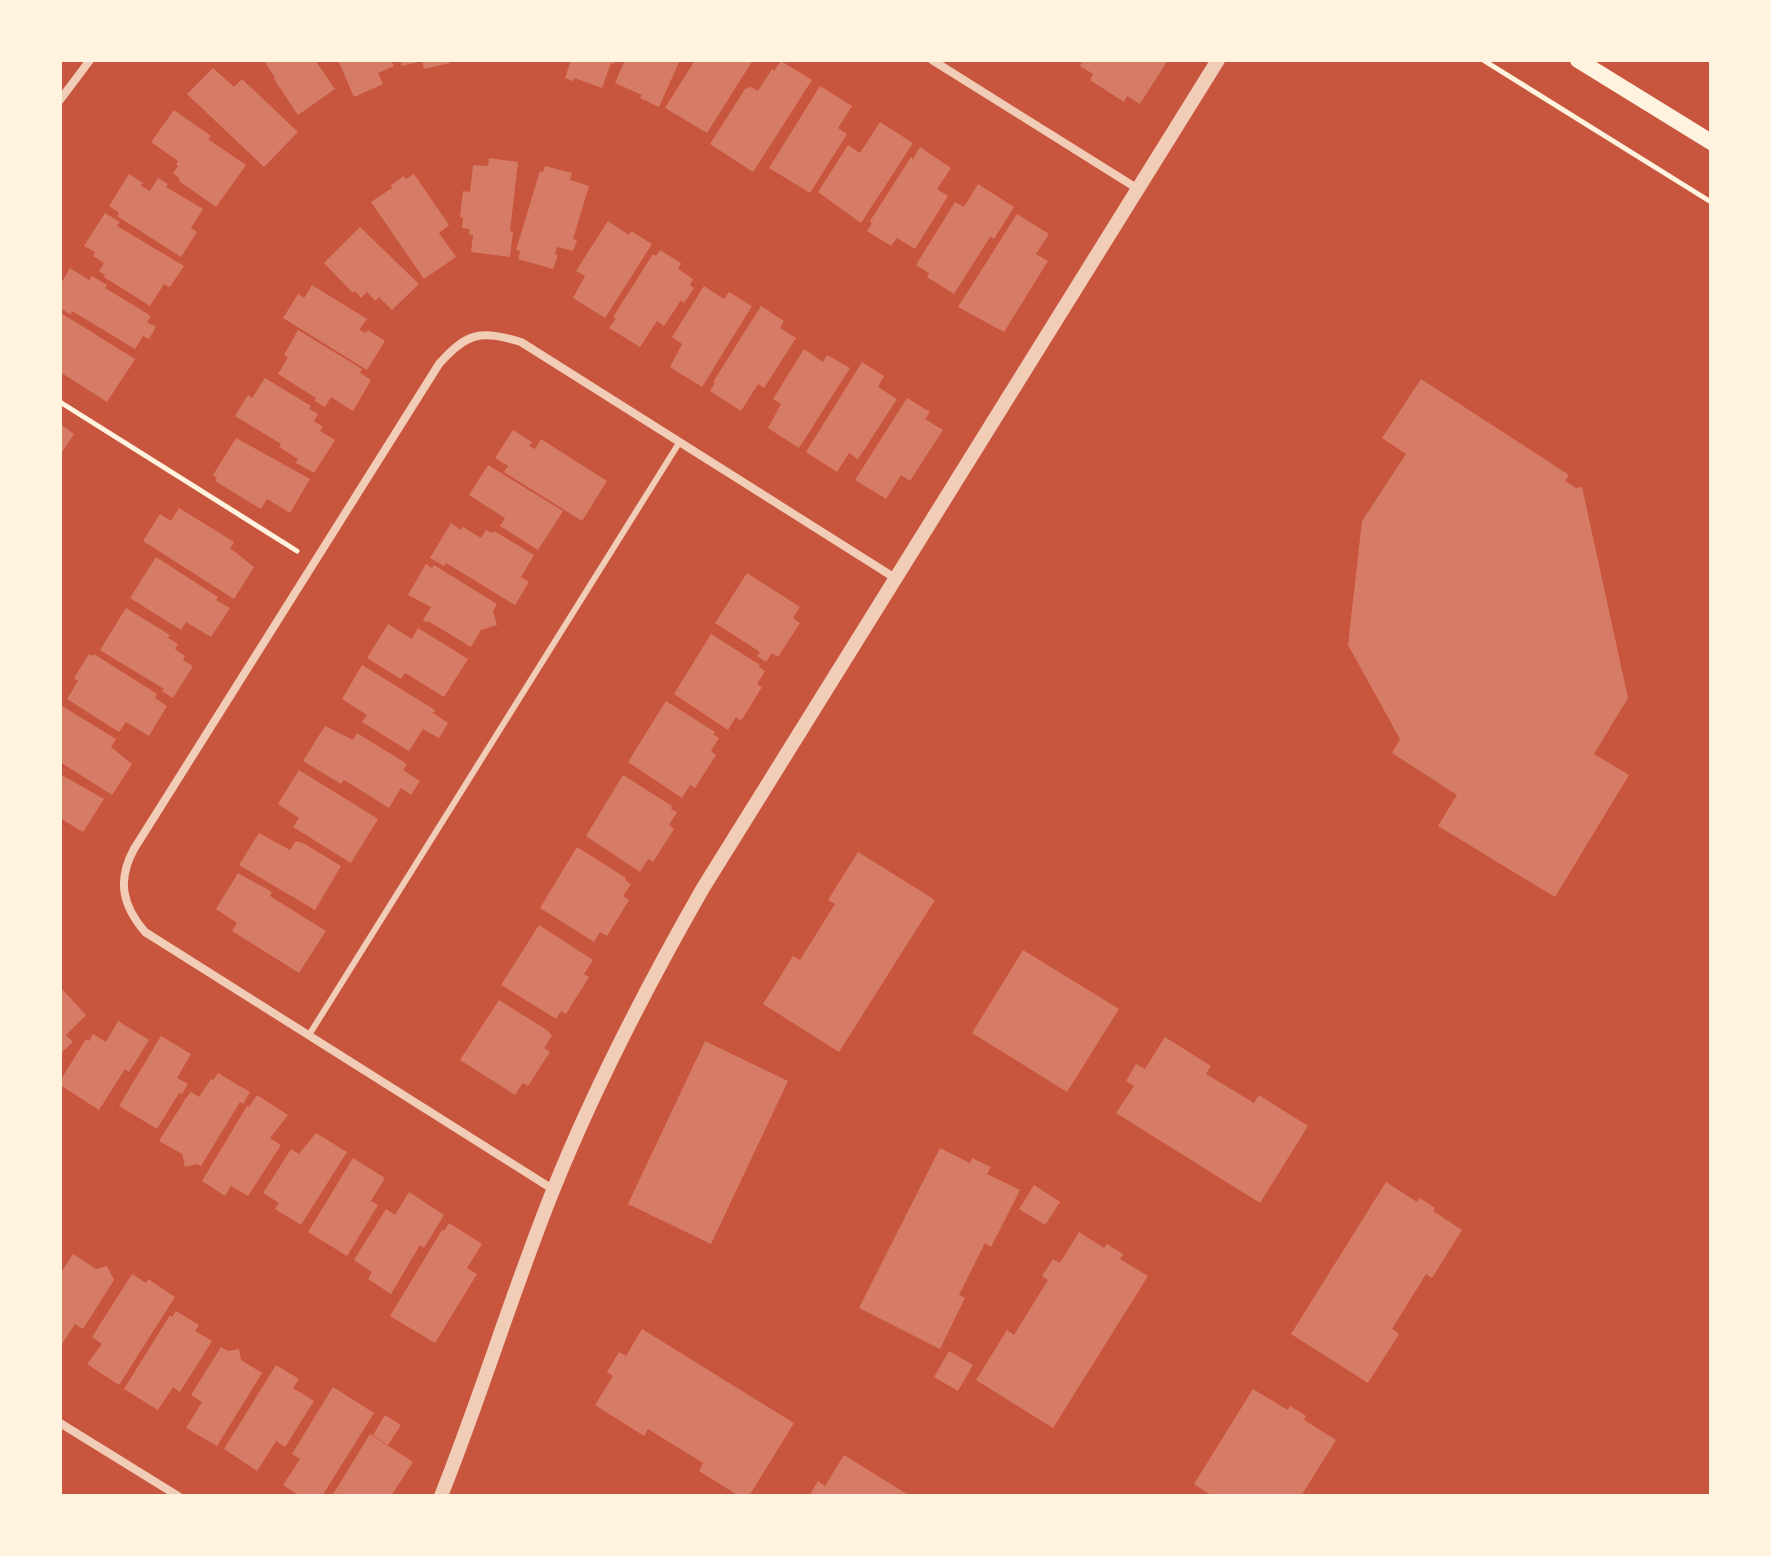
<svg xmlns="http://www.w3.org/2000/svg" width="1771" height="1556" viewBox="0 0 1771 1556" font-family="Poppins,sans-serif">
  <rect width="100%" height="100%" fill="#c8553d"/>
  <g fill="#d67c66">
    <polygon points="268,60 315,60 335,89 298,115 274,79 275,78 265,62"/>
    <polygon points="338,60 391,60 394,66 378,73 383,84 354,97"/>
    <polygon points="401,60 449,60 450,63 424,69 422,61 402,66"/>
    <polygon points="571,60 615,60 614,64 611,63 602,88 575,78 573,81 565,78"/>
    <polygon points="625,60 680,60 659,107 640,98 642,95 615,83"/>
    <polygon points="695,60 753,60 707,133 665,108"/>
    <polygon points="1083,60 1168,60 1140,104 1127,96 1124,102 1090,80 1093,74 1080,66"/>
    <polygon points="781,61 812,80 753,172 710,144 745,89 751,87 758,91 772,69 774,71"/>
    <polygon points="213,68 234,87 242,79 298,132 264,167 187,94"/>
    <polygon points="820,86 852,106 838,128 847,134 810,193 769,168"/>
    <polygon points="174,110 211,136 208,139 246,165 216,207 179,181 180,179 173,173 178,166 176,164 178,161 151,142"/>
    <polygon points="880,122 913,143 861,223 818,192 848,145 860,153"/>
    <polygon points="920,147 951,168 937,189 948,196 915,249 897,238 891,246 867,231 872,223 870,221 911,157 913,159"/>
    <polygon points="489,158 518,162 510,231 513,232 510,257 471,252 473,235 469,234 470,229 462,228 463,218 460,217 463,191 470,192 473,165 488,166"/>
    <polygon points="545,166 572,173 570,180 589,186 573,239 577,240 573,251 557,247 555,254 558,255 553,269 518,259 520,251 516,250 540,171 543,172"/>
    <polygon points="129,174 143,183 141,186 150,191 158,178 168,184 166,187 203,209 191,228 197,232 181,257 117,216 119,213 109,206"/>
    <polygon points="414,174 449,225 439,233 456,257 424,279 371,202 392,188 391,185 404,176 406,179"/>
    <polygon points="978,184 1014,207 994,239 990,237 954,294 927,277 929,273 916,265 955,202 964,207"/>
    <polygon points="105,213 120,222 117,226 184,266 170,287 164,284 150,306 104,277 105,275 99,271 104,263 93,256 95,252 84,246"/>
    <polygon points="1017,214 1049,234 1036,254 1048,261 1004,332 958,307"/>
    <polygon points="608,221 629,235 631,231 652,244 605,318 573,298 585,276 576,271"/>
    <polygon points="360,227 419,284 392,310 379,297 375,301 367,292 361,298 355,291 353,293 324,263"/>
    <polygon points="660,250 681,263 678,269 693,279 690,285 694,288 684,303 681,300 664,326 657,321 640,347 609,328 616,319 613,317 653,254 656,256"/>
    <polygon points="70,268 89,280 92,276 107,285 105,288 151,316 147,322 156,327 149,339 143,336 135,349 72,311 71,315 60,308 60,285"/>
    <polygon points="312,285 367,319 359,330 366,333 368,330 385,341 367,370 283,318 298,294 304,298"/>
    <polygon points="704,286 724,299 729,292 752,306 702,387 670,367 682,344 672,337"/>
    <polygon points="761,306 784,321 780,328 796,338 764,388 758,384 741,411 710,391 715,383 713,382"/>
    <polygon points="61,313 135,359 107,402 60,372"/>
    <polygon points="298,330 362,369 360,373 371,380 353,411 331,397 325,407 315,401 316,398 278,374 288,357 284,355"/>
    <polygon points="804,349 823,362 827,355 850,368 799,448 768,428 781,404 773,399"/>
    <polygon points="862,362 884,376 878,387 897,399 858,459 849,453 837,472 806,452"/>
    <polygon points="265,378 311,406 309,409 318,414 314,421 323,427 320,431 335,440 314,473 296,463 298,459 279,447 281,444 235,416 248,395 252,398"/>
    <polygon points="1421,379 1569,475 1565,481 1576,488 1582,487 1628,698 1594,754 1629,775 1555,897 1438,826 1457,795 1392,753 1400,739 1348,645 1362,521 1406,454 1382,438"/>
    <polygon points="907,398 930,412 925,419 943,430 910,481 901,475 886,499 855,480"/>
    <polygon points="60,424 74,434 60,455"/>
    <polygon points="513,430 532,442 529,446 535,449 541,439 607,481 582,521 504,472 508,466 495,458"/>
    <polygon points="236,438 310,479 290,513 267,499 261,509 215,481 217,478 213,475"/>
    <polygon points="488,465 563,511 538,550 500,526 505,518 469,495"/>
    <polygon points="179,508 234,542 230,548 254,567 234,599 143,541 160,514 171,521"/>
    <polygon points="451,523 461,530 463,527 481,538 486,530 493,533 494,531 534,555 521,577 529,582 515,605 446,563 444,566 430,558"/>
    <polygon points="156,557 218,597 216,600 230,608 211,637 186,622 181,630 130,598"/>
    <polygon points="426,564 432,568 434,565 497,604 493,611 497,625 481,630 471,647 428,621 427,623 423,620 431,607 408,595"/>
    <polygon points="747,573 800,607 793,618 800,623 778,657 772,653 766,662 757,656 760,652 715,623"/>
    <polygon points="126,608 170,635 168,638 178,644 175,649 185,656 183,660 193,666 173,698 162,691 164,689 100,650"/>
    <polygon points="388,624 412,639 418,628 468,659 444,697 405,673 401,679 367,658"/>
    <polygon points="711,634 760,665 759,667 765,671 757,684 762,687 741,721 736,717 728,730 674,694"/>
    <polygon points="89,654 93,656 94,654 157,694 155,698 167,706 149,736 126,722 119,732 67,699 78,681 74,678"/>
    <polygon points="362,665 435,710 433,713 448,723 439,738 423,729 409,751 362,722 367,715 342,699"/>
    <polygon points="666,701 715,732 713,734 719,738 711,751 716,755 695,788 690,785 682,798 628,762"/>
    <polygon points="62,706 116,739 111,747 132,764 112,795 60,762 60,710"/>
    <polygon points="325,726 353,740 357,733 407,764 403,770 420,781 411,795 401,788 389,808 344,780 341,784 303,761"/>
    <polygon points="299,770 378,819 351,863 293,827 299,818 278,804"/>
    <polygon points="60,774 104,799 83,832 60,818"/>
    <polygon points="623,775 672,806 671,809 677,812 669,825 674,829 653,862 648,859 640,872 586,836"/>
    <polygon points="259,833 290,850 296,841 305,844 341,866 315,910 239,865"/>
    <polygon points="577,847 626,878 625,880 631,884 623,896 629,900 607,936 600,932 594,942 540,908"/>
    <polygon points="858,852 935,900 839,1052 763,1004 793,956 800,960 835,904 828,900"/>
    <polygon points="238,873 272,892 270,896 326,931 299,973 232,931 237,923 216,909"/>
    <polygon points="539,925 593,960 584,974 589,977 566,1014 561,1011 556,1019 501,985"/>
    <polygon points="1023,950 1119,1009 1067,1092 972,1033"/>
    <polygon points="60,987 86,1015 66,1035 73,1042 60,1054"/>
    <polygon points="499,1000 547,1030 552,1036 544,1048 550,1052 528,1086 523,1083 515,1095 460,1060"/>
    <polygon points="118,1021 149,1040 129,1072 125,1069 99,1110 60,1085 60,1081 86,1039 89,1041 93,1034 106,1042"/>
    <polygon points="161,1036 191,1054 177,1078 188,1084 182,1094 179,1093 157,1129 119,1106"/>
    <polygon points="1165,1037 1211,1066 1206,1074 1254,1103 1259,1095 1308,1126 1260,1203 1116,1113 1134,1086 1126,1081 1136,1064 1145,1069"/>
    <polygon points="705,1041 788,1081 711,1244 628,1204"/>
    <polygon points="218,1073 250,1092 243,1104 240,1102 201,1166 197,1164 185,1167 182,1154 159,1141 186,1098 191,1092 199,1097 211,1079 213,1080"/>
    <polygon points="257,1095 288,1115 270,1138 281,1145 248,1196 231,1186 225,1196 202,1181 247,1106 249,1107"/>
    <polygon points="316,1133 347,1152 301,1225 275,1209 279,1203 263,1193 291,1149 299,1154"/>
    <polygon points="940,1148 970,1163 972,1158 991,1167 987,1174 1020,1190 991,1247 985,1243 959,1295 965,1298 940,1349 859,1308"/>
    <polygon points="353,1158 385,1178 371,1201 378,1205 347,1256 308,1232"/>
    <polygon points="1386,1182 1417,1202 1420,1198 1435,1208 1433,1211 1462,1230 1432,1278 1426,1274 1392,1329 1399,1334 1368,1383 1291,1334"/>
    <polygon points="1034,1185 1060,1202 1045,1225 1019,1209"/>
    <polygon points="409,1192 444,1215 424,1248 420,1245 391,1294 368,1279 372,1272 354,1260 386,1209 395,1215"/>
    <polygon points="449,1223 482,1244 467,1268 477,1274 435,1343 390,1316 442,1230 444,1231"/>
    <polygon points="1079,1232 1104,1248 1107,1244 1123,1254 1120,1259 1148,1276 1053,1428 976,1380 1007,1330 1014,1335 1048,1280 1042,1276 1053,1259 1060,1263"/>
    <polygon points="73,1254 96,1269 107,1266 114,1280 83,1329 75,1324 60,1347 60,1274"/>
    <polygon points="132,1274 146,1283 148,1279 175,1297 119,1385 87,1364 102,1344 92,1337"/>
    <polygon points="176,1311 199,1325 195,1331 212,1341 180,1392 173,1387 158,1410 124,1389 170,1315 172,1317"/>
    <polygon points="642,1329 794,1423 749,1496 739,1496 699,1471 703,1463 648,1429 644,1436 595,1405 613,1376 607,1372 619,1352 626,1356"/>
    <polygon points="221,1347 228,1351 239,1349 241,1360 262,1373 217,1446 186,1428 202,1402 191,1395"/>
    <polygon points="949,1351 973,1365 958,1391 934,1377"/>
    <polygon points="276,1365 299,1379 293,1388 314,1401 285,1447 276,1441 257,1471 224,1449"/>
    <polygon points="333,1387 374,1413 322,1496 300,1496 283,1485 300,1459 292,1454"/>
    <polygon points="1253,1389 1288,1410 1290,1406 1306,1416 1304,1420 1336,1440 1301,1496 1212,1496 1194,1484"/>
    <polygon points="385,1415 401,1425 388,1445 373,1435"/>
    <polygon points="370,1434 413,1462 391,1496 332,1496"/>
    <polygon points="844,1455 910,1496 809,1496 818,1481 825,1486"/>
  </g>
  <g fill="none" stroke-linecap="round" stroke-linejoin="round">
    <g stroke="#fff3e0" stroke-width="5">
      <polyline points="1483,60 1711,202"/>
      <polyline points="60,402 297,551"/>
    </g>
    <polyline stroke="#f1ccb7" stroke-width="6" points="309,1035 679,443"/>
    <g stroke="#f1ccb7" stroke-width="8">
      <polyline points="932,60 1138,189"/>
      <polyline points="60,100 90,60"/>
      <path d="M554 1190 145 932C122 905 117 880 134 849L439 364C467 332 481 330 521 342L895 578"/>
      <polyline points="60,1423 178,1496"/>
    </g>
    <path stroke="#f1ccb7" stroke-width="14" d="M441 1496C481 1396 512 1293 552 1193 594 1088 647 986 703 888L1218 60"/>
    <polyline stroke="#fff3e0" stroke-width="16" points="1578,60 1711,142"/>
  </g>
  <rect width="1771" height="1556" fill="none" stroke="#fff3e0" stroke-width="124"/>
</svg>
